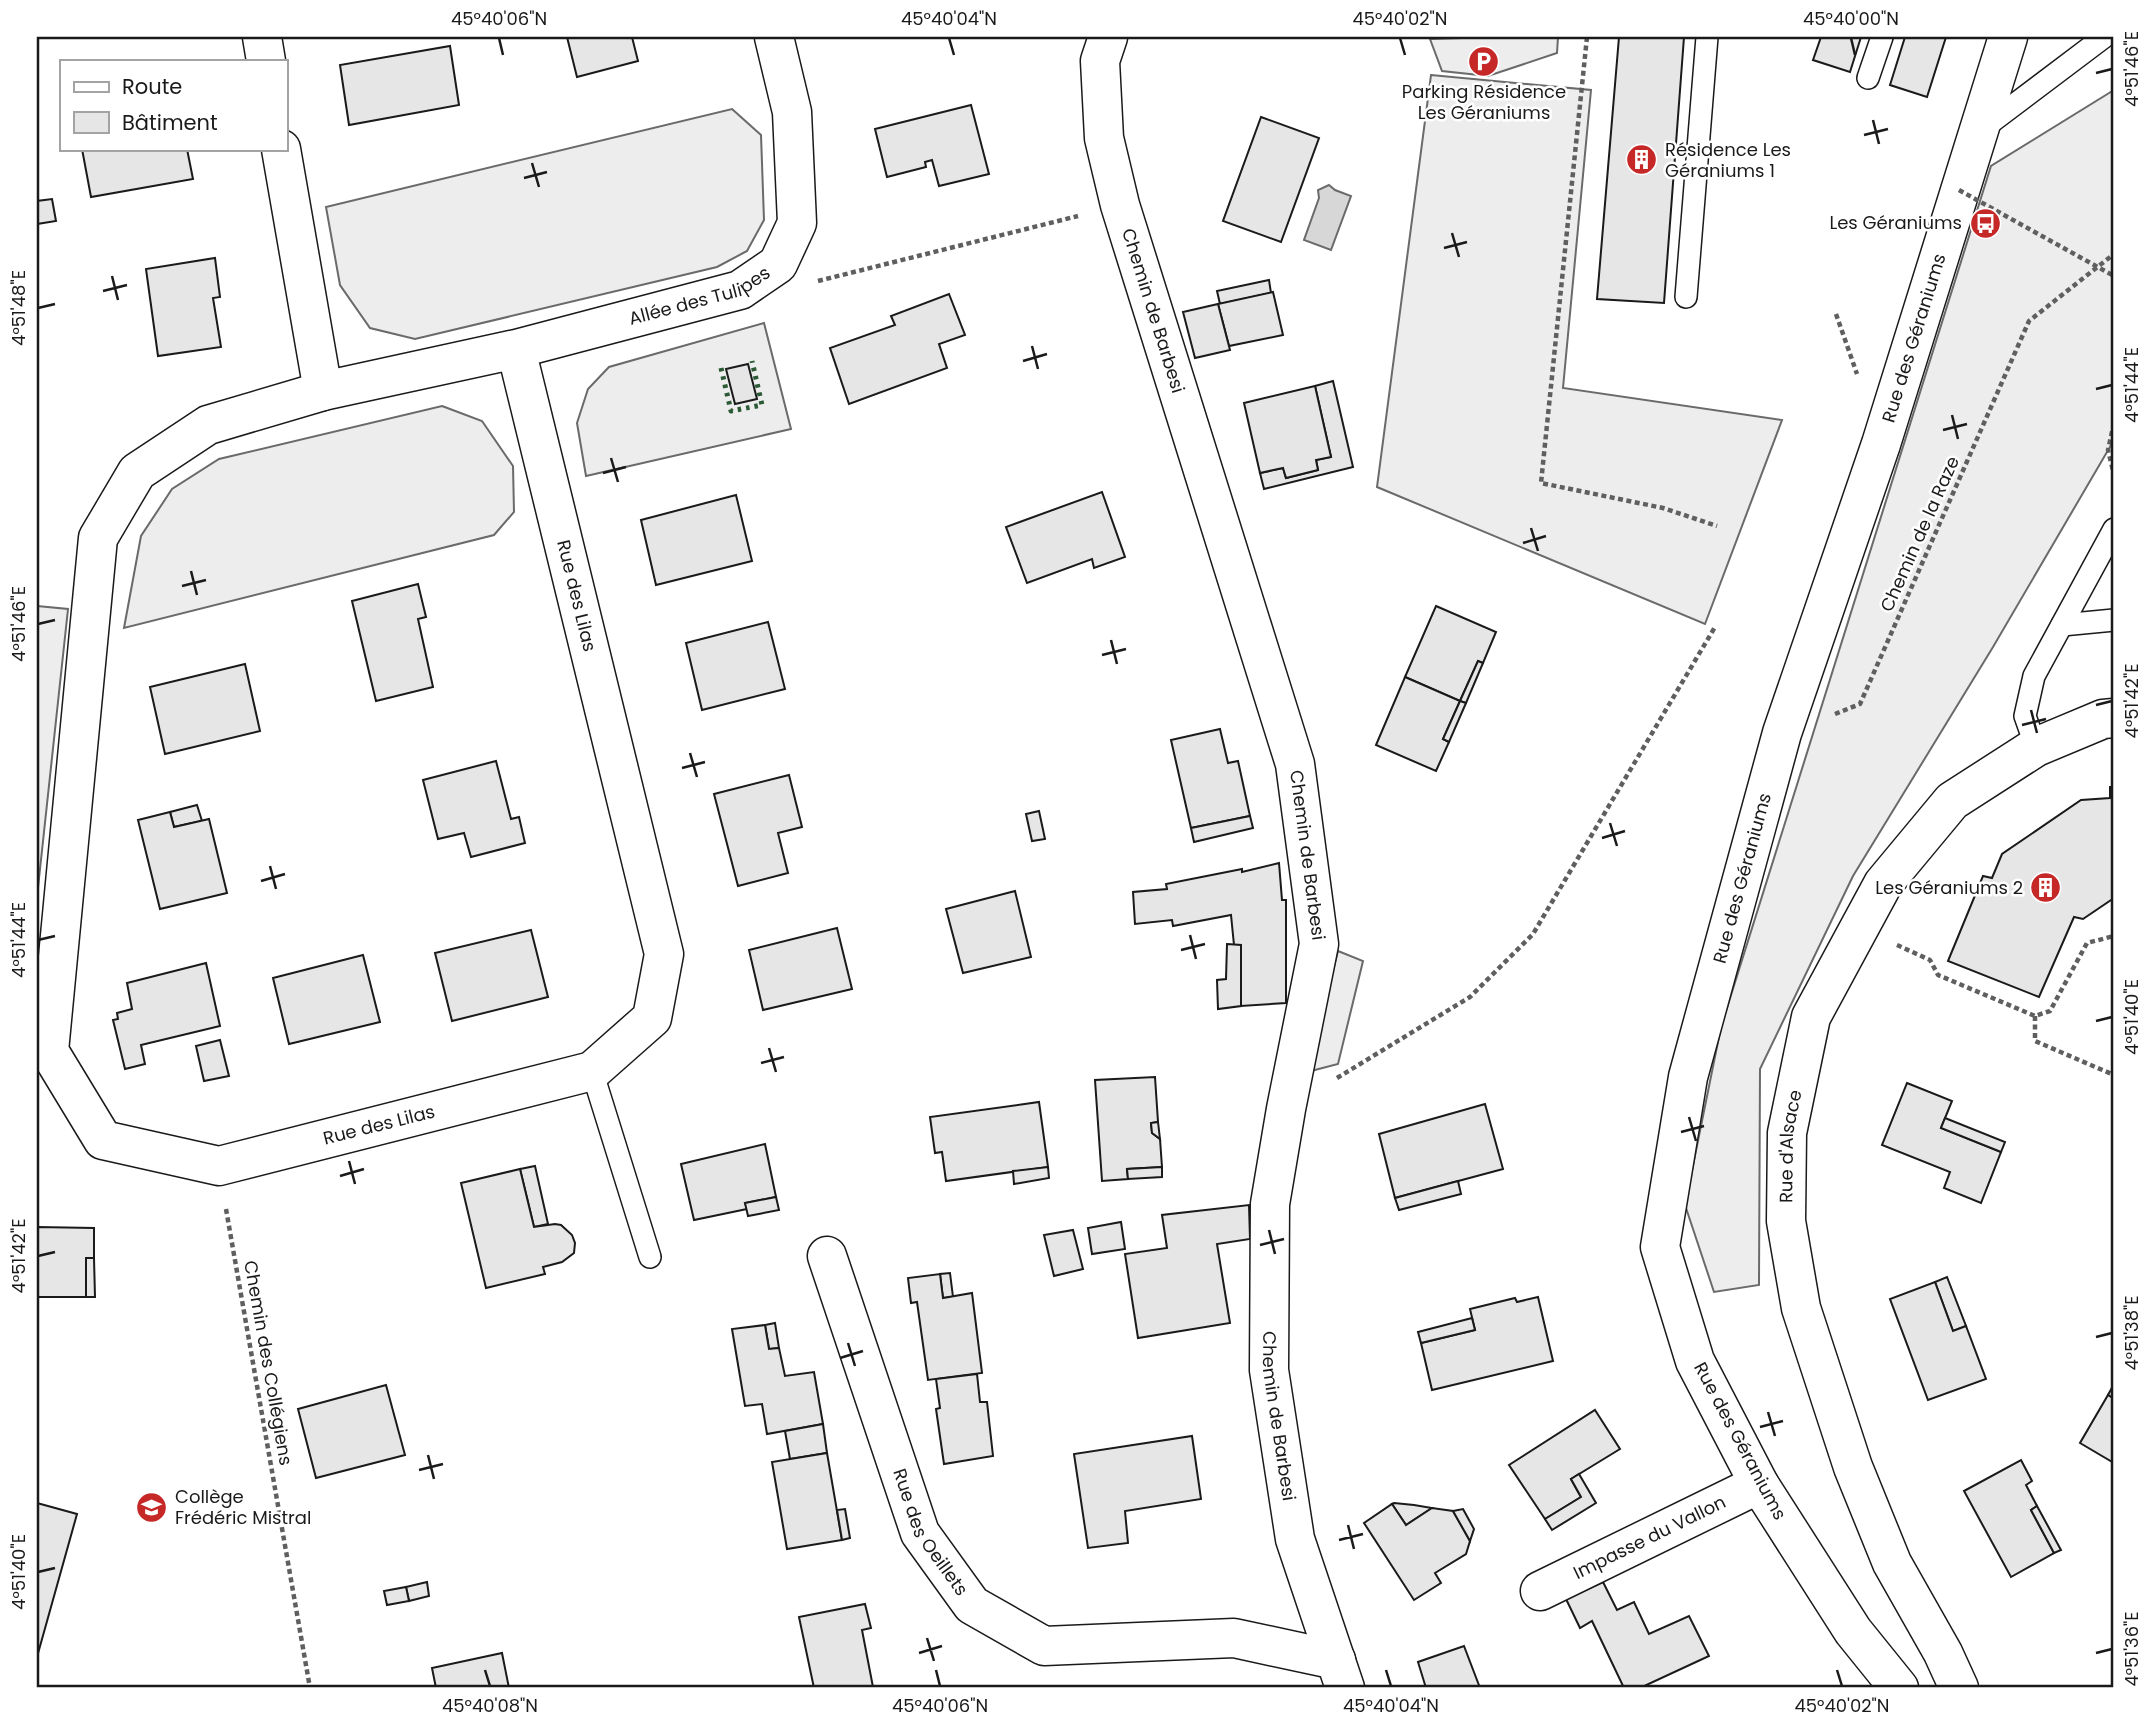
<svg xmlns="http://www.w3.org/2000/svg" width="2151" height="1725" viewBox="0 0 2151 1725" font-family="Poppins,sans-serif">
  <rect width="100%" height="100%" fill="#fff"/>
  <g fill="#ededed" stroke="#6a6a6a" stroke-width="2">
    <polygon points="1496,37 1558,37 1557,53 1488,76 1442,71 1430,39"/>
    <polygon points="1431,75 1591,90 1563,388 1782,420 1705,624 1377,487"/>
    <polygon points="2114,90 2114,440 1993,647 1853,876 1760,1069 1759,1285 1714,1292 1685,1205 1721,1027 1991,166"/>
    <polygon points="732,109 761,135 764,220 747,251 717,267 415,339 370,328 340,285 326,207"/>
    <polygon points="764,323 791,429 586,476 577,423 588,389 609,367"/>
    <polygon points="442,406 482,421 513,466 514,512 494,535 124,628 141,536 172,489 219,459"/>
    <polygon points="37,606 68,609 37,897"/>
    <polygon points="1338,951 1363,961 1338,1064 1307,1072"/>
  </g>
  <polygon fill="#d7d7d7" stroke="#6a6a6a" stroke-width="2" points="1329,185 1335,190 1351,196 1331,250 1304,240 1319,198 1318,190"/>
  <g fill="#e6e6e6" stroke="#1a1a1a" stroke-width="2">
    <polygon points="567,37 632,37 638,61 577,77"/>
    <polygon points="1619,37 1684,37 1664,303 1597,299"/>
    <polygon points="1821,37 1861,37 1850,72 1813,60"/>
    <polygon points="1905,37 1946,37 1927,97 1890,85"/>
    <polygon points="450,46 459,105 349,125 340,65"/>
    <polygon points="971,105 989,174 939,186 932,160 925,162 926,167 887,177 875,129"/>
    <polygon points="1261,117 1319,138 1281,242 1223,221"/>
    <polygon points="82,149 187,149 193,179 91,197"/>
    <polygon points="52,199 56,221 37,224 37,201"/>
    <polygon points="215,258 220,297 213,298 221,347 158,356 146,269"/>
    <polygon points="1269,280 1271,293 1220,304 1217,291"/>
    <polygon points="1273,292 1283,335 1229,346 1218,304"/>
    <polygon points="949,294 965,335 939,344 947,368 849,404 830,348 895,325 891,316"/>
    <polygon points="1218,304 1230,350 1195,358 1183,312"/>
    <polygon points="748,364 757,399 735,404 726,369"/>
    <polygon points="1333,381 1353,467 1264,489 1260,473 1283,468 1286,478 1318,470 1316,460 1331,457 1315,386"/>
    <polygon points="1315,386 1331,457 1316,460 1318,470 1286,478 1283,468 1260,473 1244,403"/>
    <polygon points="1102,492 1125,557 1094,568 1092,559 1027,583 1006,527"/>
    <polygon points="736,495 752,561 656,585 641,520"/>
    <polygon points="418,584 426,617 418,619 433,687 376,701 352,601"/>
    <polygon points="1436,606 1496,632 1483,663 1478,661 1460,701 1405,677"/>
    <polygon points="768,622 785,689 702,710 686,643"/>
    <polygon points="1478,661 1483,663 1466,703 1460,701"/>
    <polygon points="245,664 260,731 165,754 150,687"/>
    <polygon points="1405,677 1460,701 1443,739 1449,742 1436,771 1376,745"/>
    <polygon points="1460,701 1466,703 1449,742 1443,739"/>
    <polygon points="1220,729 1228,763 1238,761 1250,816 1191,828 1171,740"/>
    <polygon points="496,761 511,819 519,817 525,843 471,857 464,833 438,839 423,780"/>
    <polygon points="789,775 802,827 778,833 788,873 738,886 714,794"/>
    <polygon points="2110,787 2114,787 2114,898 2083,919 2074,917 2039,997 1948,961 1983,876 1992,878 2002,854 2081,800 2110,798"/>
    <polygon points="197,805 202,821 174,827 170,812"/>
    <polygon points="1039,811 1045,839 1032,841 1026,814"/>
    <polygon points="170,812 174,827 209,819 227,893 160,909 138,820"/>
    <polygon points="1250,816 1253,828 1194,842 1191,828"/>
    <polygon points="1279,863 1282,900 1286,900 1286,1003 1241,1006 1241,945 1234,945 1231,915 1173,926 1172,920 1135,924 1133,892 1167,889 1166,884 1242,869 1242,872"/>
    <polygon points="1015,891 1031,957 963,973 946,909"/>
    <polygon points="837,928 852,989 763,1010 749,950"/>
    <polygon points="531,930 548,997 452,1021 435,953"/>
    <polygon points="1227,944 1241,945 1241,1006 1218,1009 1217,980 1226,979"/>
    <polygon points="363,955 380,1022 289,1044 273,978"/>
    <polygon points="206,963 220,1026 141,1045 145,1064 125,1069 113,1020 118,1019 117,1013 132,1009 127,983"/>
    <polygon points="220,1040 229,1076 204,1081 196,1046"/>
    <polygon points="1155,1077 1158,1122 1151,1123 1152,1133 1160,1139 1162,1167 1127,1169 1128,1179 1102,1181 1095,1080"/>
    <polygon points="1907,1083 1952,1101 1941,1128 2001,1152 1981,1203 1944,1188 1950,1172 1882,1145"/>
    <polygon points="1039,1102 1048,1167 946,1181 942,1152 935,1153 930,1117"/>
    <polygon points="1485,1104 1503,1169 1395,1198 1379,1134"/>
    <polygon points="1945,1118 2005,1142 2001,1152 1941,1128"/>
    <polygon points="1158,1122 1160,1139 1152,1133 1151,1123"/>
    <polygon points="765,1144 776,1197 745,1203 747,1209 694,1220 681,1164"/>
    <polygon points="535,1166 548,1224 534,1227 520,1169"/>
    <polygon points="1048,1167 1049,1178 1014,1184 1013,1171"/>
    <polygon points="1162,1167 1162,1177 1128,1179 1127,1169"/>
    <polygon points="520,1169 534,1227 555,1224 561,1225 572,1235 575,1243 574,1253 562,1262 543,1267 545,1274 486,1288 461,1183"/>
    <polygon points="1458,1181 1461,1194 1399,1210 1395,1198"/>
    <polygon points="776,1197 779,1210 748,1216 745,1203"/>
    <polygon points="1249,1205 1250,1239 1217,1244 1230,1323 1138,1338 1125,1254 1167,1248 1162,1215"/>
    <polygon points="1121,1222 1125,1249 1092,1254 1088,1228"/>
    <polygon points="37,1227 94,1228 94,1258 86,1258 86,1297 37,1297"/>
    <polygon points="1073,1230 1083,1269 1054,1276 1044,1235"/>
    <polygon points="86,1258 94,1258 95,1297 86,1297"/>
    <polygon points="950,1273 953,1297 943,1298 940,1274"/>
    <polygon points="940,1274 943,1298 972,1293 982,1373 928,1380 917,1302 911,1303 908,1278"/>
    <polygon points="1947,1277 1966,1326 1953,1331 1935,1282"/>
    <polygon points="1935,1282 1953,1331 1966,1326 1986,1379 1928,1400 1890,1299"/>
    <polygon points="1538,1297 1553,1361 1432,1390 1421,1343 1475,1330 1470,1309 1515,1298 1517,1302"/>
    <polygon points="1472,1318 1475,1330 1421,1343 1418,1332"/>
    <polygon points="775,1323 779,1348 769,1349 765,1325"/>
    <polygon points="765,1325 769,1349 779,1348 785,1376 814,1372 823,1424 767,1434 762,1404 745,1406 732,1329"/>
    <polygon points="977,1374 980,1402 987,1402 993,1456 944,1464 936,1409 940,1408 936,1379"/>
    <polygon points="2114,1384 2114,1399 2108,1395"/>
    <polygon points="386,1385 405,1455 316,1478 298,1409"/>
    <polygon points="2108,1395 2114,1399 2114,1463 2080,1443"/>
    <polygon points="1595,1410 1620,1449 1571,1479 1581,1497 1545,1519 1509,1465"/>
    <polygon points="823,1424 827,1453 790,1459 785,1431"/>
    <polygon points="1192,1436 1201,1499 1125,1511 1128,1543 1088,1548 1074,1454"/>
    <polygon points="827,1453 842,1540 787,1549 772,1462"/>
    <polygon points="2021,1460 2032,1481 2026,1485 2037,1506 2031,1510 2054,1553 2011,1577 1964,1491"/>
    <polygon points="1579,1474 1596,1503 1552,1530 1545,1519 1581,1497 1571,1479"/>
    <polygon points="37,1503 77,1514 37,1657"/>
    <polygon points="1394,1503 1414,1505 1432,1508 1406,1525 1392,1504"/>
    <polygon points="1392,1504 1406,1525 1432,1508 1453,1511 1470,1541 1466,1554 1435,1573 1441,1583 1414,1600 1364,1523"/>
    <polygon points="2037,1506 2061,1550 2054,1553 2031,1510"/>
    <polygon points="845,1509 850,1538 842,1540 837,1510"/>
    <polygon points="1463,1509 1474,1529 1470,1541 1453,1511"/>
    <polygon points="427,1582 429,1596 409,1601 406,1587"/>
    <polygon points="1603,1582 1617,1610 1634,1602 1649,1634 1689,1616 1709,1656 1640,1688 1624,1688 1592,1621 1580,1628 1566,1599"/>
    <polygon points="406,1587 409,1601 387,1605 384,1591"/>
    <polygon points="865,1604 871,1628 862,1630 873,1687 814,1688 799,1617"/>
    <polygon points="1464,1646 1480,1688 1426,1688 1418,1662"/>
    <polygon points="502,1653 509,1688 436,1688 432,1668"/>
  </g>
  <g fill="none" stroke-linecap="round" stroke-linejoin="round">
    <defs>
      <g id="lane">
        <polyline points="1868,78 1882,37"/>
        <polyline points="1982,129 2104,37"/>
        <polyline points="1686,297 1707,37"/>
        <polyline points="2062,625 2114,620"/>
        <polyline points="2036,747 2025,716 2034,676 2114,529"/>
        <polyline points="592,1071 650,1257"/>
      </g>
      <g id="street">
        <polyline points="262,37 266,61"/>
        <path id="s1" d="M1108 37 1100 61 1104 138 1120 205 1295 764 1319 944 1286 1109 1270 1204 1269 1370 1295 1539 1345 1688"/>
        <polyline points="281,149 323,391"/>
        <path id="s2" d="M516 349 664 954 652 1018 592 1071 219 1166 103 1140 49 1051 98 538 137 472 208 425 323 391 516 349 740 290 778 264 797 223 792 112 774 37"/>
        <path id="s3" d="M827 1256 920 1533 972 1605 1044 1646 1234 1638 1336 1660"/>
        <path id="s4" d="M1540 1591 1759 1484"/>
        <path id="s5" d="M1899 1688 1853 1631 1759 1484 1695 1361 1660 1247 1688 1077 1782 733 1881 444 2008 37"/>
        <path id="s6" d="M1959 1688 1943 1653 1892 1563 1853 1467 1801 1308 1786 1221 1787 1133 1811 1017 1883 884 1952 801 2036 747 2103 719 2114 718"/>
      </g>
    </defs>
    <use href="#lane" stroke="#1a1a1a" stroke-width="24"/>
    <use href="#street" stroke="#1a1a1a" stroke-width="41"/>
    <g stroke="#5f5f5f" stroke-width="4.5" stroke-dasharray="5 3.5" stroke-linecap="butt">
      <polyline points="1587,37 1541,483 1663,508 1717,526"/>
      <polyline points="818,281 1078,216"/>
      <polyline points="1836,314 1857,374"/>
      <polyline points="2114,423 2108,450 2114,475"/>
      <polyline points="1835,714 1860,704 2029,321 2114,254"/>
      <polyline points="1897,945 1930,960 1938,975 2035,1016 2050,1011 2087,943 2114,936"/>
      <polyline points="2035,1016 2035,1041 2114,1075"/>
      <polyline points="1337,1078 1470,997 1533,934 1715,627"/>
      <polyline points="226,1209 310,1688"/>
    </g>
    <use href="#lane" stroke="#fff" stroke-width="21"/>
    <use href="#street" stroke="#fff" stroke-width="38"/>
    <polyline stroke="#5f5f5f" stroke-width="4.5" stroke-dasharray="5 3.5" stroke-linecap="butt" points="1959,190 2114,276"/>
    <polyline stroke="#2b5a34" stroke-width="5" stroke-dasharray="3.5 5" stroke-linecap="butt" points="721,368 731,411 762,405 752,361"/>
  </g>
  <path fill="none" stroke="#1a1a1a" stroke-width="2.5" d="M499 38 503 55M949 38 954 55M1400 38 1405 55M1851 38 1855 55M2096 73 2112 69M1873 120 1879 144M1864 135 1888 129M532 163 539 187M524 178 547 172M1452 233 1459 257M1444 248 1467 242M112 276 118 300M103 291 127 285M38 308 55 304M1032 346 1038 369M1023 361 1047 354M2096 389 2112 385M1952 415 1958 439M1943 430 1967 424M611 458 618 482M603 473 626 467M1531 528 1538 551M1523 543 1546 536M191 571 197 595M182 586 206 580M38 624 55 620M1111 640 1117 664M1102 655 1126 649M2096 705 2112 701M2031 710 2037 733M2022 725 2046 719M690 753 697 777M682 768 705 762M1610 823 1617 846M1602 838 1625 831M270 866 276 889M261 881 285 874M1190 935 1196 959M38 940 55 936M1181 950 1205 944M2096 1021 2112 1017M769 1048 776 1072M761 1063 784 1057M1689 1117 1696 1141M1681 1132 1704 1126M349 1161 355 1184M340 1176 364 1169M1269 1230 1275 1254M1260 1245 1284 1239M38 1256 55 1252M2096 1337 2112 1333M848 1343 855 1366M840 1358 863 1351M1768 1412 1775 1436M1760 1427 1783 1421M428 1455 434 1479M419 1470 443 1464M1348 1525 1354 1549M1339 1540 1363 1534M38 1572 55 1568M927 1638 934 1661M919 1653 942 1646M2096 1653 2112 1649M485 1670 490 1686M936 1670 940 1686M1386 1670 1391 1686M1837 1670 1842 1686"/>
  <defs>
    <symbol id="parking-disc" viewBox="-11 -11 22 22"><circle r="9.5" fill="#c62828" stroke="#fff"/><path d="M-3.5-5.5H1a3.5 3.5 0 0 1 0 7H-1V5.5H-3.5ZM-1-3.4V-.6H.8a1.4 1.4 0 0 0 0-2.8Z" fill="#fff"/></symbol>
    <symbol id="building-disc" viewBox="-11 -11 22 22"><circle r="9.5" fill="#c62828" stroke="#fff"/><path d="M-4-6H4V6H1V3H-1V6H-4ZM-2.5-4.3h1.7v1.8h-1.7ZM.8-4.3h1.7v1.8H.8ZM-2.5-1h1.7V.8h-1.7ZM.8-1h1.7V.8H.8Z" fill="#fff"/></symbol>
    <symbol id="bus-disc" viewBox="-11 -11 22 22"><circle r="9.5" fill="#c62828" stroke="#fff"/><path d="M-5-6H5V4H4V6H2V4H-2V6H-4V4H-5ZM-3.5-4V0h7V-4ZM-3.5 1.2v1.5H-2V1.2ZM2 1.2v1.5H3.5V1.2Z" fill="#fff"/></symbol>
    <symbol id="school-disc" viewBox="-11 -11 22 22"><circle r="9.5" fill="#c62828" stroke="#fff"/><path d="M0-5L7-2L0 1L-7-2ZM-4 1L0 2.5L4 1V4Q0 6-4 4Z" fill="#fff"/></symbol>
  </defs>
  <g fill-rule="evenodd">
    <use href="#parking-disc" x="1466" y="44" width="35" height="35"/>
    <use href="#building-disc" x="1624" y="142" width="35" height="35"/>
    <use href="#bus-disc" x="1968" y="206" width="35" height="35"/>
    <use href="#building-disc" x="2028" y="870" width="35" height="35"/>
    <use href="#school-disc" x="134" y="1490" width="35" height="35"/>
  </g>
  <g text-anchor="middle" stroke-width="5" stroke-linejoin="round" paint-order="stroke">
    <g font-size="18" fill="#1a1a1a" stroke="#fff" text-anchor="start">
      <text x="1484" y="98" text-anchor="middle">Parking Résidence<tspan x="1484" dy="21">Les Géraniums</tspan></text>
      <text x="1665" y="156">Résidence Les<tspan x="1665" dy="21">Géraniums 1</tspan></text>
      <text x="1962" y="229" text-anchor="end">Les Géraniums</text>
      <text x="2023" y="894" text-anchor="end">Les Géraniums 2</text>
      <text x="175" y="1503">Collège<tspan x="175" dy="21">Frédéric Mistral</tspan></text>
    </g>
    <g font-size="18" fill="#1a1a1a" stroke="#fff">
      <text dy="6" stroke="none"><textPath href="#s2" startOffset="2562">Allée des Tulipes</textPath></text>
      <text dy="6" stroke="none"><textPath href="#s1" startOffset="282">Chemin de Barbesi</textPath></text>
      <text dy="6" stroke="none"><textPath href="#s5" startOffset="1451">Rue des Géraniums</textPath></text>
      <text transform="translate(1920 534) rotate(-66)" y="6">Chemin de la Raze</text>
      <text dy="6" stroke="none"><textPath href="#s2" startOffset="254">Rue des Lilas</textPath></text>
      <text dy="6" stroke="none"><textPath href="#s1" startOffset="849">Chemin de Barbesi</textPath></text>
      <text dy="6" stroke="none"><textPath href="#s5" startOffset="884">Rue des Géraniums</textPath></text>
      <text transform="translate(379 1125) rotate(-14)" y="6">Rue des Lilas</text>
      <text dy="6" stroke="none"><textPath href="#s6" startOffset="576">Rue d'Alsace</textPath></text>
      <text transform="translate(268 1363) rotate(80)" y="6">Chemin des Collégiens</text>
      <text dy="6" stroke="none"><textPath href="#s1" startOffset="1416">Chemin de Barbesi</textPath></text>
      <text transform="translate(1740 1441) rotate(62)" y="6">Rue des Géraniums</text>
      <text dy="6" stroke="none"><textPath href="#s3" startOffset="296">Rue des Oeillets</textPath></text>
      <text dy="6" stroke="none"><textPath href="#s4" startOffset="122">Impasse du Vallon</textPath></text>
    </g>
  </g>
  <rect width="2151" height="1725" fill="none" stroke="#ffffff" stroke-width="77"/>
  <rect x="60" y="60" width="228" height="91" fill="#ffffff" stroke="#a3a3a3" stroke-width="2"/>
  <rect x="74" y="82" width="35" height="10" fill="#ffffff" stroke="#a3a3a3" stroke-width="2"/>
  <text x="122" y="94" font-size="21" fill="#1a1a1a">Route</text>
  <rect x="74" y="112" width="35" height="21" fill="#e6e6e6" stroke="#a3a3a3" stroke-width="2"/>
  <text x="122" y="130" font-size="21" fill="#1a1a1a">Bâtiment</text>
  <rect x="38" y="38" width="2074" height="1648" fill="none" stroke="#1a1a1a" stroke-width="2.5"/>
  <g font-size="18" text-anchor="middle" fill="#1a1a1a">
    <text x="499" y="25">45°40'06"N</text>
    <text x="949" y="25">45°40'04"N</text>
    <text x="1400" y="25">45°40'02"N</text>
    <text x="1851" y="25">45°40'00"N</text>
    <text transform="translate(2132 69) rotate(-90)" y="6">4°51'46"E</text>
    <text transform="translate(19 308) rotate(-90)" y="6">4°51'48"E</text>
    <text transform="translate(2132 385) rotate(-90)" y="6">4°51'44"E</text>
    <text transform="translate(19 624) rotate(-90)" y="6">4°51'46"E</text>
    <text transform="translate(2132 701) rotate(-90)" y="6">4°51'42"E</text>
    <text transform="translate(19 940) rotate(-90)" y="6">4°51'44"E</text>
    <text transform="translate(2132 1017) rotate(-90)" y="6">4°51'40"E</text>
    <text transform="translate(19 1256) rotate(-90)" y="6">4°51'42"E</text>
    <text transform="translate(2132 1333) rotate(-90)" y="6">4°51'38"E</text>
    <text transform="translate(19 1572) rotate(-90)" y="6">4°51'40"E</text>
    <text transform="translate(2132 1649) rotate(-90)" y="6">4°51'36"E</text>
    <text x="490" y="1712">45°40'08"N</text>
    <text x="940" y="1712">45°40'06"N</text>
    <text x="1391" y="1712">45°40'04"N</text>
    <text x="1842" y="1712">45°40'02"N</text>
  </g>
</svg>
